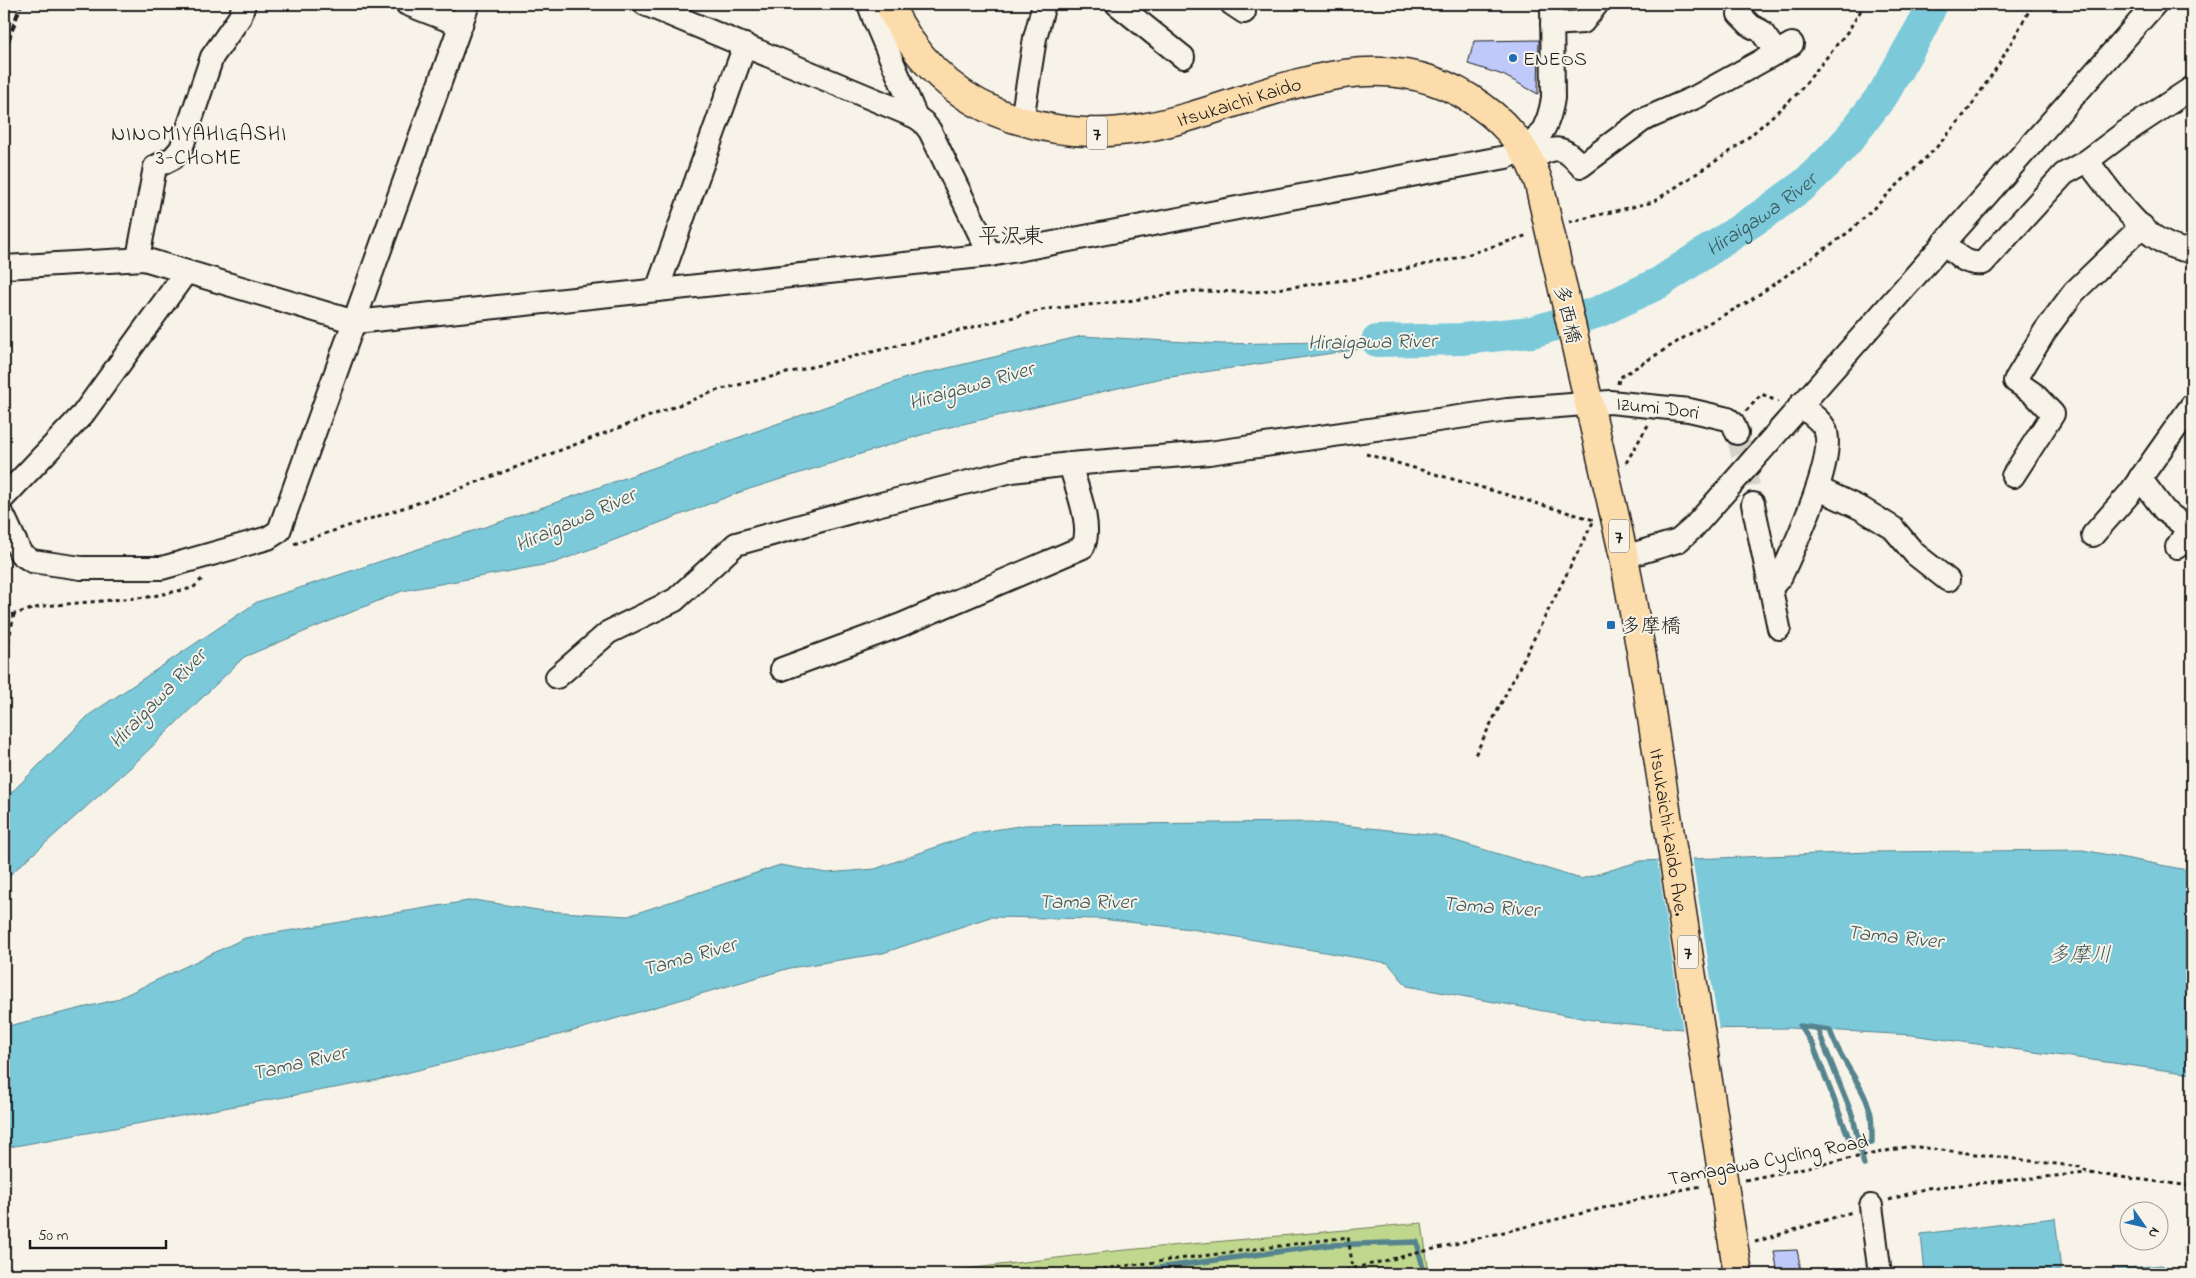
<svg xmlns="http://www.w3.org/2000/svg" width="2196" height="1278" viewBox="0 0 2196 1278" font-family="'Indie Flower','Klee One',sans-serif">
  <rect width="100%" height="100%" fill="#f7f3e8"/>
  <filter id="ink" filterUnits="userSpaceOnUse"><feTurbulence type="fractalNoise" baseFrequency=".02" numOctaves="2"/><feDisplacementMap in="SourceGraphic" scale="10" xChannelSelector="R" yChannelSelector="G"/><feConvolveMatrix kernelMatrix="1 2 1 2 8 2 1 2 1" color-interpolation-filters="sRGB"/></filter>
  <g filter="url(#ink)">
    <polygon fill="#c0d88e" stroke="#6e7a55" points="1422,1223 1429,1274 925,1274 1115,1251"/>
    <g fill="#7cc9da" stroke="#56848e">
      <polygon points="1082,336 1221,344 1421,340 1157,379 937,430 743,491 554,563 402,591 244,657 131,767 4,880 4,800 89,715 257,602 515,517 906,378"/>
      <polygon points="1313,822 1436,835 1581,879 1641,861 1870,852 2083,850 2192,871 2192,1074 1912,1035 1789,1028 1682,1029 1598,1021 1407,986 1388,963 1191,929 1101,919 990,917 883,953 790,968 566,1033 378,1080 4,1148 4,1027 115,1000 245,938 474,900 544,911 628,916 780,865 827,873 875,869 975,833 1025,825"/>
      <polygon points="2055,1218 2061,1271 2031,1274 1925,1274 1921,1234"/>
      <path d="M2192 1229V1260C2179 1252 2185 1240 2192 1229Z"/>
      <polygon points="2162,1265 2176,1274 2113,1274 2116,1269"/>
    </g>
    <polygon fill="#f7f3e8" points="1692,857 1719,1031 1683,1032 1657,858"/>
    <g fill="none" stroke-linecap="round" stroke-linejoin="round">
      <g stroke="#56848e" stroke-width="5.5">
        <path d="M1800 1026 1830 1030C1839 1060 1865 1086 1871 1115 1872 1124 1872 1134 1872 1143L1852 1146 1813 1045Z"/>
        <polyline points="1818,1030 1853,1117 1864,1165"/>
        <polyline points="1113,1274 1328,1245 1417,1242 1424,1274"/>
      </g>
      <path stroke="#7cc9da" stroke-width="32" id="s1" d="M1377 341 1462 339 1532 332 1598 312 1659 283 1768 211 1805 184 1829 161 1849 139 1884 93 1921 28 1932 4"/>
    </g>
    <g fill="#bfc9fa" stroke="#1c1c1c">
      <polygon points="1539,40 1538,94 1503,75 1468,64 1474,41"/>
      <polygon points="1797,1250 1802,1274 1778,1274 1774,1251"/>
    </g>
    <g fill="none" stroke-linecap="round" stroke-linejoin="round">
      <polyline stroke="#d6d3c9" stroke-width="22" stroke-dasharray="22 11" stroke-linecap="butt" points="1737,433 1753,504"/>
      <defs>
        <g id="minor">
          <polyline points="407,4 461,25"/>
          <polyline points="645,4 916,117 923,122 930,131 990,255"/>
          <polyline points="869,4 875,21 916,117"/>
          <polyline points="1117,4 1183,57"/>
          <polyline points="1232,4 1244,12"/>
          <polyline points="1739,14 1751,26 1761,31 1777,53"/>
          <polyline points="1552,24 1583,22 1597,4"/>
          <polyline points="1022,120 1035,38 1044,4"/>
          <path d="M1530 159C1555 147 1561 143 1581 166L1643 120 1696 97 1792 44"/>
          <path d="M2087 161C2114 194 2145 248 2192 251"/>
          <path d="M1944 242C1958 255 1964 265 1983 263L2064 174 2087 161 2124 133 2192 88"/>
          <polyline points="138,258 155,167 173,158 181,149 212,57 240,17 244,4"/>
          <path d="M4 267 144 259 355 322 990 255 1506 157C1537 145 1548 131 1553 98L1552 4"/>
          <polyline points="657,290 745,45"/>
          <polyline points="2013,476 2053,414 2034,394 2015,381 2045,331 2074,292 2142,226"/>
          <polyline points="2140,478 2164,510 2188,529 2177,547"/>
          <polyline points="1819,489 1862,509 1893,528 1915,554 1948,580"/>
          <polyline points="4,497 83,414 186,272"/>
          <polyline points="1753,504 1779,628"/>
          <polyline points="4,517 21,554 32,561 81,568 162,568 268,538 279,531 468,4"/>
          <polyline points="2093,535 2130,493 2192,405"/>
          <polyline points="1624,557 1678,541 1693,528 2155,4"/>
          <path d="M1771 588 1781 576C1794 547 1837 458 1825 429 1821 420 1808 412 1800 405"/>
          <path d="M782 669 901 625 1083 547C1093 526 1076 487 1070 464"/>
          <path id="s2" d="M557 677 609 632 675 600 736 544 865 508 1012 471 1070 464 1209 453 1507 410 1610 402 1689 410 1728 419 1733 423 1737 433"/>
          <polyline points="1871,1206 1880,1274"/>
        </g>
        <g id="major">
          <path id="s3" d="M889 4C912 53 946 91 996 112 1043 131 1093 137 1142 128 1255 108 1373 26 1481 106 1508 125 1529 152 1539 184L1624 557 1646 679"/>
          <polyline points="1730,1224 1738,1274"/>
        </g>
      </defs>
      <use href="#minor" stroke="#1c1c1c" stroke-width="26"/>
      <use href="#major" stroke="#1c1c1c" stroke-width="31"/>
      <g stroke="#1c1c1c" stroke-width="3" stroke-dasharray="4 4" stroke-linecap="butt">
        <polyline points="1569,222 1653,202 1728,153 1750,136 1797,94 1848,31 1865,4"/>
        <polyline points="1618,384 1619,378 1701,327 1748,302 1849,232 1935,149 1969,109 1999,64 2033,4"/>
        <polyline points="1746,411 1762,394 1778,402"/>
        <polyline points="1366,454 1594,520 1475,755"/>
        <polyline points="1626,463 1648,425"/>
        <polyline points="294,544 451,492 718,390 1046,309 1127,301 1191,291 1254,292 1360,278 1457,258 1528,235"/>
        <polyline points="4,615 14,614 43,606 148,597 193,588 202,579"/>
        <polyline points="4,665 14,614"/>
        <polyline points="1745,1180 1906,1147 1918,1147 2080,1167 2088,1173 2192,1186"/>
        <polyline points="1889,1200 1927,1188 2087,1173"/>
        <polyline points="1755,1242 1852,1212"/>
        <polyline points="1063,1274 1348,1237 1353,1269"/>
        <polyline points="1330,1274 1674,1191 1702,1186"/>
      </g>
      <use href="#minor" stroke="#f7f3e8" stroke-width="22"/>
      <use href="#major" stroke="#fddcac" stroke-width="28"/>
      <polyline stroke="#1c1c1c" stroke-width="4" stroke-dasharray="8 4" stroke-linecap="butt" points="4,53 21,4"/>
      <defs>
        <g id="major-bridge">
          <path id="s4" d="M1646 679 1730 1224"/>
        </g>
      </defs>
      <use href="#major-bridge" stroke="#1c1c1c" stroke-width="31" stroke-linecap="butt"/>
      <use href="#major-bridge" stroke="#fddcac" stroke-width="28"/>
    </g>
  </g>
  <g fill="#1f6fb2" stroke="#f7f3e8" stroke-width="2">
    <circle cx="1513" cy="58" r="5"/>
    <rect x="1606" y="620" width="10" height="10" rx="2.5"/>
  </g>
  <g text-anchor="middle" stroke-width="4" stroke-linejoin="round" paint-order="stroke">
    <g fill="#f7f3e8" stroke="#5e5c59" stroke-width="1">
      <rect x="1087" y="116.5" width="20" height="33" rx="4"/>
      <rect x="1609" y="519.5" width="20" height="33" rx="4"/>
      <rect x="1678" y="935.5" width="20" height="33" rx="4"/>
    </g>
    <g font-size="19" font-weight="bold" fill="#1c1c1c">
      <text x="1097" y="140">7</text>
      <text x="1619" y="543">7</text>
      <text x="1688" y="959">7</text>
    </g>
    <g font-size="20" fill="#1c1c1c" stroke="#f7f3e8" text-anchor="start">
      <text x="1523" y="65">ENEOS</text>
      <text x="1621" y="632">多摩橋</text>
    </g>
    <g font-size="20" fill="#1c1c1c" stroke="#f7f3e8">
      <text dy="7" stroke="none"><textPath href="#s3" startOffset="405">Itsukaichi Kaido</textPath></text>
      <text transform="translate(1568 314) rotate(77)" y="7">多西橋</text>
      <text dy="7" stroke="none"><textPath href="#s2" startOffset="1161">Izumi Dori</textPath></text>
      <text dy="7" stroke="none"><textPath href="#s4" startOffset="155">Itsukaichi-kaido Ave.</textPath></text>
      <text transform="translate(1768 1159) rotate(-11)" y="7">Tamagawa Cycling Road</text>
    </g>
    <g font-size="21" letter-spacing="1" fill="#1c1c1c" stroke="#f7f3e8">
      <text x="199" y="140">NINOMIYAHIGASHI<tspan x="199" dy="24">3-CHOME</tspan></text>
    </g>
    <g font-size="21" font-style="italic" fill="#3e595e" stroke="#f7f3e8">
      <text dy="7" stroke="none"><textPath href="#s1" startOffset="415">Hiraigawa River</textPath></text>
      <text transform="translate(1372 341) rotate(-1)" y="7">Hiraigawa River</text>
      <text transform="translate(971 385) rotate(-16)" y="7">Hiraigawa River</text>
      <text transform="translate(575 519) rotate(-24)" y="7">Hiraigawa River</text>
      <text transform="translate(157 698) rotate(-46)" y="7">Hiraigawa River</text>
      <text x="1087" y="908">Tama River</text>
      <text transform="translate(1491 906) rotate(4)" y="7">Tama River</text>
      <text transform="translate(1895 936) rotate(6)" y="7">Tama River</text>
      <text x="2080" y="961">多摩川</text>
      <text transform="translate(689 956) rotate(-16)" y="7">Tama River</text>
      <text transform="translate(299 1062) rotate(-13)" y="7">Tama River</text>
    </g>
    <g font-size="22" fill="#1c1c1c" stroke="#f7f3e8">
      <text x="1011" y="243">平沢東</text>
    </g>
  </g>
  <rect width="2196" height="1278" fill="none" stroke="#f7f3e8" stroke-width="20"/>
  <rect x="10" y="10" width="2176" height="1258" fill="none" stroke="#1c1c1c" stroke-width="2" filter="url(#ink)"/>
  <g transform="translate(2144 1226) rotate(124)"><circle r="24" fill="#f7f3e8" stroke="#9f9d96"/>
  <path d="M0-4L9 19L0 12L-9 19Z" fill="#1f6fb2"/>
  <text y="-8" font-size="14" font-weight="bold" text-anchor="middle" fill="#1c1c1c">N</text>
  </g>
  <path d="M30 1240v8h136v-8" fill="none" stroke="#1c1c1c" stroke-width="2.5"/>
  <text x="38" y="1240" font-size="15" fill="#1c1c1c" stroke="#f7f3e8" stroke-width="4" paint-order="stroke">50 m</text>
</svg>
